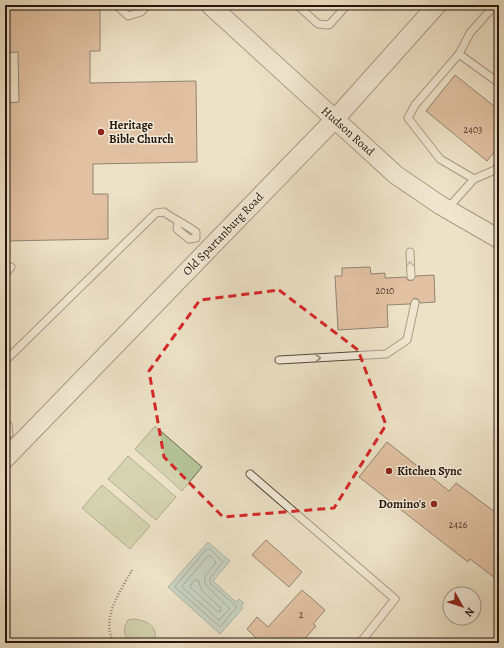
<svg xmlns="http://www.w3.org/2000/svg" width="504" height="648" viewBox="0 0 504 648" font-family="Alegreya,serif">
  <rect width="100%" height="100%" fill="#ede2c7"/>
  <filter id="stains"><feTurbulence type="fractalNoise" baseFrequency=".005" numOctaves="4"/><feColorMatrix values="0 0 0 0 .2 0 0 0 0 .09 0 0 0 0 .02 0 0 0 .5 -.17"/></filter>
  <radialGradient id="worn" r=".72"><stop offset=".6" stop-color="#630" stop-opacity="0"/><stop offset="1" stop-color="#630" stop-opacity=".3"/></radialGradient>
  <g fill="#b5c498" stroke="#6c6c51">
    <polygon points="155,426 202,467 182,491 135,449"/>
    <polygon points="128,456 176,497 156,520 108,479"/>
    <polygon points="102,485 150,526 130,549 82,508"/>
    <path d="M133 619C146 620 161 627 153 643H130C124 634 122 630 128 620Z"/>
  </g>
  <polygon fill="#9abdbb" stroke="#6b7974" points="208,542 230,561 213,581 236,602 239,599 244,603 241,606 243,608 220,634 168,587"/>
  <g fill="none" stroke-linecap="round" stroke-linejoin="round">
    <g stroke="#5f6862" stroke-width="1">
      <polygon points="207,549 210,549 223,562 210,578 210,583 237,607 220,627 175,587"/>
      <polygon points="208,556 211,556 216,563 205,576 205,584 230,609 219,620 182,587"/>
      <polygon points="195,580 198,580 202,591 221,608 220,612 217,611 190,587"/>
    </g>
  </g>
  <g fill="#d29977" stroke="#24140a">
    <polygon points="100,9 100,51 90,51 90,83 196,81 197,162 93,164 93,194 108,194 108,239 5,241 5,103 19,102 18,52 5,53 5,10"/>
    <polygon points="455,75 499,110 499,146 487,161 426,111"/>
    <polygon points="370,267 371,274 385,273 385,278 406,277 408,280 412,281 416,276 434,275 435,302 420,303 418,299 414,298 410,304 387,305 388,327 338,330 335,276 342,276 342,268"/>
    <polygon points="387,442 449,491 456,483 499,515 499,581 470,559 468,562 359,477"/>
    <polygon points="266,540 302,572 289,587 252,555"/>
    <polygon points="302,590 325,610 313,624 316,626 301,643 254,643 257,639 247,629 257,617 268,627"/>
  </g>
  <g fill="none" stroke-linecap="round" stroke-linejoin="round">
    <defs>
      <g id="service">
        <polyline points="116,5 128,16 141,12 147,5"/>
        <polyline points="297,5 318,24 329,25 347,5"/>
        <polyline points="459,54 499,83"/>
        <polyline points="474,179 495,170 499,166"/>
        <polyline points="448,208 474,179 440,159 408,118 415,105 459,54 470,33 495,5"/>
        <polyline points="410,252 411,276"/>
        <polyline points="5,274 11,267"/>
        <polyline points="279,360 386,354 407,340 415,303"/>
        <path d="M5 361 156 213 164 212C175 220 185 224 196 232V238L189 239 177 229 178 222"/>
        <polyline points="5,422 8,425 9,434 5,435"/>
        <polyline points="250,474 395,599 360,643"/>
      </g>
      <g id="tertiary">
        <polyline points="210,5 396,175 440,205 499,239"/>
        <polyline points="5,459 335,119 437,5"/>
      </g>
    </defs>
    <use href="#service" stroke="#564839" stroke-width="9"/>
    <use href="#tertiary" stroke="#564839" stroke-width="20"/>
    <path stroke="#24140a" stroke-width="2.5" stroke-dasharray="1 2" stroke-linecap="butt" d="M114 643C100 619 120 592 132 570"/>
    <use href="#service" stroke="#f3ecdb" stroke-width="7"/>
    <use href="#tertiary" stroke="#f3ecdb" stroke-width="18"/>
  </g>
  <defs><path id="oneway-chevron" d="M-2-3.5L2.5 0L-2 3.5" fill="none" stroke-width="1.6" stroke-linecap="round" stroke-linejoin="round"/></defs>
  <g stroke="#968b7d">
    <use href="#oneway-chevron" transform="translate(410 264) rotate(-93)"/>
    <use href="#oneway-chevron" transform="translate(318 358) rotate(-3)"/>
  </g>
  <path d="M0 0H504V648H0ZM279 290 358 350 386 425 334 508 223 517 164 457 149 371 200 300Z" fill="#ede2c7" fill-opacity=".55" fill-rule="evenodd"/>
  <path fill="none" stroke="#d62828" stroke-width="3" stroke-dasharray="8 5" stroke-linejoin="round" d="M279 290 358 350 386 425 334 508 223 517 164 457 149 371 200 300Z"/>
  <g fill="#8f2418" stroke="#f3ecdb" stroke-width="1.5">
    <circle cx="101" cy="132" r="4"/>
    <circle cx="389" cy="471" r="4"/>
    <circle cx="434" cy="504" r="4"/>
  </g>
  <g text-anchor="middle" stroke-width="3" stroke-linejoin="round" paint-order="stroke">
    <g font-size="10" fill="#503525">
      <text x="473" y="133">2403</text>
      <text x="385" y="294">2010</text>
      <text x="458" y="528">2426</text>
      <text x="301" y="618">2</text>
    </g>
    <g font-size="12" font-weight="bold" fill="#24140a" stroke="#f3ecdb" text-anchor="start">
      <text x="109" y="129">Heritage<tspan x="109" dy="14">Bible Church</tspan></text>
      <text x="397" y="475">Kitchen Sync</text>
      <text x="426" y="508" text-anchor="end">Domino's</text>
    </g>
    <g font-size="12" fill="#24140a" stroke="#f3ecdb">
      <text transform="translate(348 131) rotate(42)" y="4">Hudson Road</text>
      <text transform="translate(223 234) rotate(-46)" y="4">Old Spartanburg Road</text>
    </g>
  </g>
  <rect width="504" height="648" fill="none" stroke="#ede2c7" stroke-width="20"/>
  <rect x="6" y="6" width="492" height="636" fill="none" stroke="#24140a" stroke-width="2"/>
  <rect x="10" y="10" width="484" height="628" fill="none" stroke="#24140a"/>
  <g transform="translate(462 606) rotate(129)"><circle r="19" fill="#f3ecdb" stroke="#a09687"/>
  <path d="M0-3L7 15L0 10L-7 15Z" fill="#8f2418"/>
  <text y="-6" font-size="11" font-weight="bold" text-anchor="middle" fill="#24140a">N</text>
  </g>
  <rect width="100%" height="100%" filter="url(#stains)"/>
  <rect width="100%" height="100%" fill="url(#worn)"/>
</svg>
